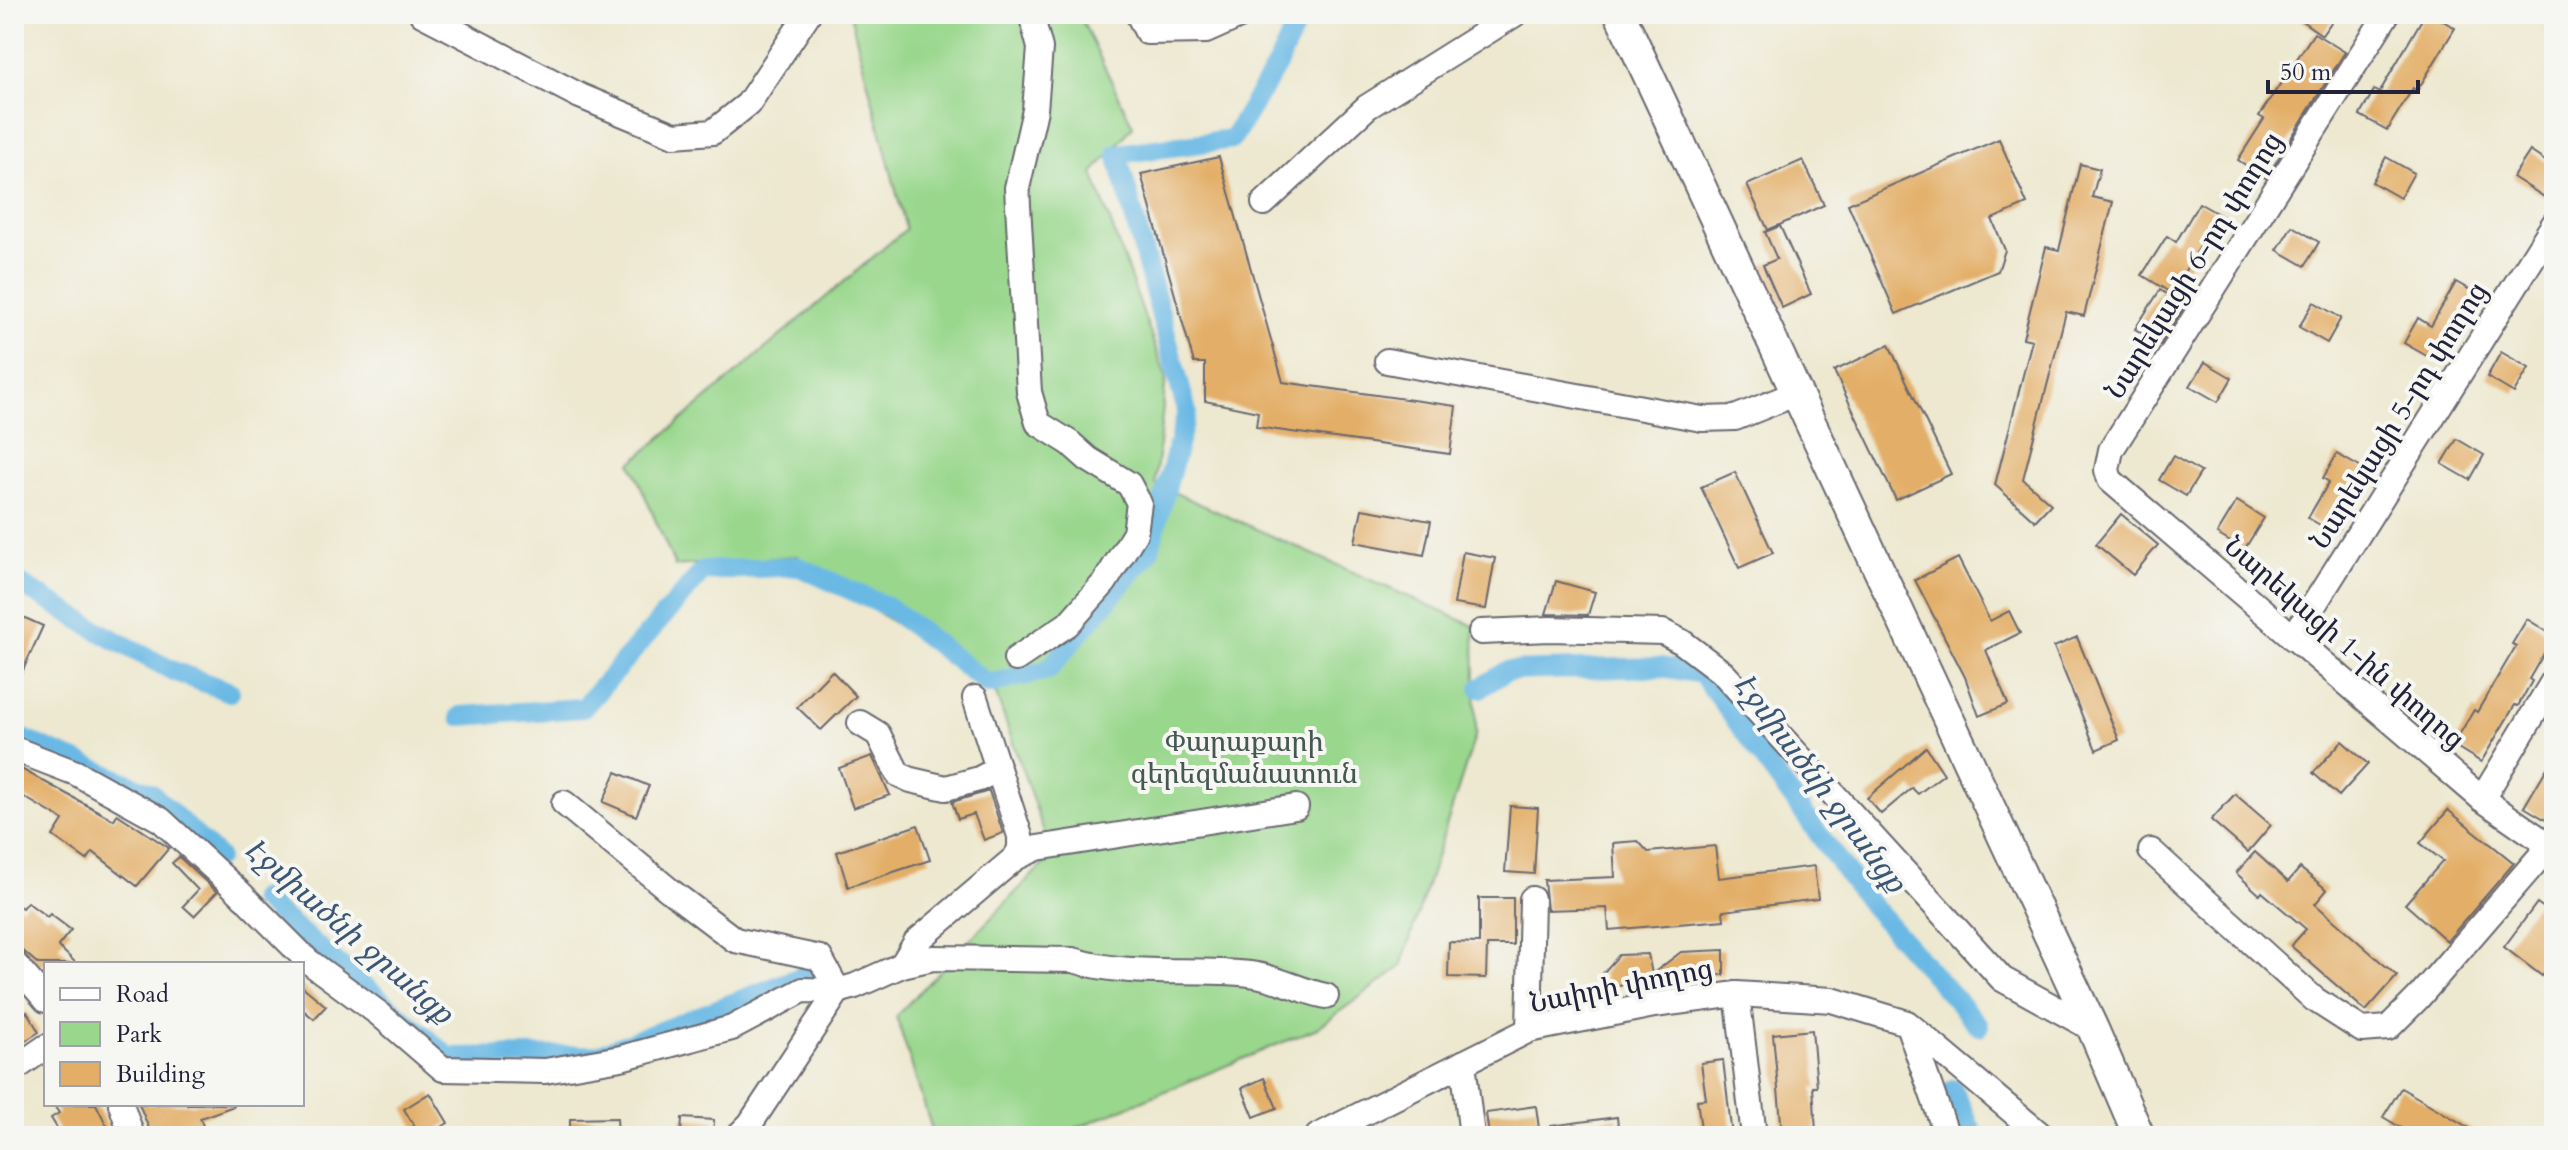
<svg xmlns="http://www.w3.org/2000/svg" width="2568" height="1150" viewBox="0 0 2568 1150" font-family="Cardo,'Noto Serif Armenian',serif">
  <rect width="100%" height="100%" fill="#f6f6f2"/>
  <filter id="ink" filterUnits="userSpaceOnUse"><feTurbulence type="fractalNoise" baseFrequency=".0125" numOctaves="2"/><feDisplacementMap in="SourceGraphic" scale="16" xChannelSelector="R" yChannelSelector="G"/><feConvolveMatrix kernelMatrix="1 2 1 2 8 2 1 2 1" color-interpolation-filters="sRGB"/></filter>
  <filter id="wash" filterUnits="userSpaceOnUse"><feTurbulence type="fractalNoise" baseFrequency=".006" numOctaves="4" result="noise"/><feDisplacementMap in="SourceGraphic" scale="32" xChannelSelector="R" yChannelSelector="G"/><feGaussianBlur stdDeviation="1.8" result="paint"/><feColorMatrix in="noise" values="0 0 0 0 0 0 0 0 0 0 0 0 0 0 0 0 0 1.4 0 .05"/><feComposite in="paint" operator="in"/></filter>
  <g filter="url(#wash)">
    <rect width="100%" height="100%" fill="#ede8cf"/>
    <polygon fill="#99d78c" stroke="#5e7c64" stroke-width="2" points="850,14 1079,14 1133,126 1093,173 1166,377 1155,484 1474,626 1476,733 1401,967 1317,1028 1057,1136 934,1136 896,1016 1052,855 996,694 797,556 675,566 631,463 906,229"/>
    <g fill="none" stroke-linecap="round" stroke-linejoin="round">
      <g stroke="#6bb9e5" stroke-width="20">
        <polyline points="14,580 102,633 173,671 230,692"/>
        <polyline points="1480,688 1507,671 1661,667 1702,674 1866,899 1979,1026"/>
        <polyline points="460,716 583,708 703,571 797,566 890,608 988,684 1048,670 1149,552 1187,412 1117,154 1232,139 1277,65 1301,14"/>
        <polyline points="14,735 151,793 218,857"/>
        <polyline points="261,899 449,1057 598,1055 808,974"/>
        <polyline points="1953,1089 1974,1136"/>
      </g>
    </g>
    <g id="blocks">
      <g fill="#e3af67">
        <polygon points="2292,14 2337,14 2322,35"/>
        <polygon points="2425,14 2431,14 2455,28 2417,91 2413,88 2387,130 2360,115 2374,90 2379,93"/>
        <polygon points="2314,33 2345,52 2266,178 2238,160 2264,119 2259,116"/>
        <polygon points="1999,139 2027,204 1992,219 2005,250 1998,271 1896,314 1848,204"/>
        <polygon points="2530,151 2554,167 2554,185 2546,198 2513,177"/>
        <polygon points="1219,157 1283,382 1456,406 1450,454 1256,427 1258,412 1205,401 1205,363 1194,363 1141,174"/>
        <polygon points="2386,157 2414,173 2400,198 2372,182"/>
        <polygon points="1803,160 1824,205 1768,230 1747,185"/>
        <polygon points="2080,164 2100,169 2092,197 2113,202 2084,316 2066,312 2023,479 2051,504 2035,521 1995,485 2032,340 2023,338 2046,247 2059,250"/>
        <polygon points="2199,203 2227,219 2212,243 2205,239 2171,293 2142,275 2167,236 2176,242"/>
        <polygon points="1780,226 1811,294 1782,308 1763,265 1777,259 1765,232"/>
        <polygon points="2292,226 2319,242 2305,266 2277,250"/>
        <polygon points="2456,282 2484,298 2469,323 2457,316 2432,359 2404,343 2418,318 2431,326"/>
        <polygon points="2160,290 2185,305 2160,345 2135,329"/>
        <polygon points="2314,302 2341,318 2327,343 2299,327"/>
        <polygon points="1889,345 1951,474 1896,500 1834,371"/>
        <polygon points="2501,352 2529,368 2514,393 2487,377"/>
        <polygon points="2205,362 2232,378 2218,402 2190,386"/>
        <polygon points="2457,439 2484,455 2470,480 2442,464"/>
        <polygon points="2337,454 2365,470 2344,506 2350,510 2336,534 2308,518 2329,482 2323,478"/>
        <polygon points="2173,456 2201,472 2186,496 2159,480"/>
        <polygon points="1735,472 1773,553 1739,568 1701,487"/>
        <polygon points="2237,501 2264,518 2244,550 2217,534"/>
        <polygon points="1362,509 1431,521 1424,555 1355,542"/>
        <polygon points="2121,514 2158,545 2133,575 2096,544"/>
        <polygon points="1463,552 1495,558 1486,609 1454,604"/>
        <polygon points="1958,558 1990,621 2009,611 2020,633 1986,650 2008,704 1979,716 1965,677 1915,580"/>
        <polygon points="1556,581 1595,592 1588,615 1546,614"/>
        <polygon points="14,613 43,626 14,690"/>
        <polygon points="2527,619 2554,636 2529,679 2532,681 2518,706 2515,705 2481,762 2453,745 2474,710 2477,712 2516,646 2512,644"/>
        <polygon points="2077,637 2119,740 2096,750 2054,647"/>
        <polygon points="832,671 856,696 821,730 797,707"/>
        <polygon points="2342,741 2368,764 2339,796 2313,773"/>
        <polygon points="1926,747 1944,774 1918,794 1912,788 1881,814 1867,798"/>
        <polygon points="872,756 890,795 853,808 839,768"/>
        <polygon points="2554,756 2554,825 2524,807"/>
        <polygon points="14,765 114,820 117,814 169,848 137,886 93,852 87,860 53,836 63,820 14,791"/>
        <polygon points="616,772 649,786 636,816 603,802"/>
        <polygon points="989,791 1003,833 984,840 974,814 958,819 952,802"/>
        <polygon points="2235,794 2271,825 2248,852 2211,820"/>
        <polygon points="1510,806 1538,808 1534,874 1505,872"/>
        <polygon points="2448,810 2514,863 2447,941 2405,904 2443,861 2420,843"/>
        <polygon points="918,825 930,860 848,887 837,852"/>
        <polygon points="1638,841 1648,852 1715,846 1719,878 1814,866 1818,899 1723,911 1724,920 1609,930 1607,908 1547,910 1544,880 1615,877 1613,843"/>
        <polygon points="2255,852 2288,882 2300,868 2327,890 2315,904 2397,976 2366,1011 2291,946 2306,929 2262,892 2260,895 2236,873"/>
        <polygon points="179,857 217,892 194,916 183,906 198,890 172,863"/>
        <polygon points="1479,898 1513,898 1513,945 1487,945 1486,978 1448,977 1449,942 1479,943"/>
        <polygon points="27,902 47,917 50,914 71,930 58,946 77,964 38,964 14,943 14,903 22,908"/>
        <polygon points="2537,903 2554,915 2554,961 2542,976 2504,947"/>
        <polygon points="1724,950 1724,975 1633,977 1620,986 1606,983 1603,973 1619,955 1648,954 1652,974 1681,952"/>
        <polygon points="302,986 326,1006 314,1019 302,1009"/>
        <polygon points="27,1012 39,1032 14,1048 14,1020"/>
        <polygon points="1812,1030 1817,1087 1813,1087 1816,1131 1782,1133 1773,1034"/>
        <polygon points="1723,1060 1732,1136 1702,1136 1697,1100 1706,1099 1701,1063"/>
        <polygon points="1264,1078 1277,1108 1254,1117 1242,1088"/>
        <polygon points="2401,1088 2483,1136 2415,1136 2383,1117"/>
        <polygon points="430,1093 448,1123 427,1136 420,1136 404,1109"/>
        <polygon points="53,1104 96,1104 112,1136 62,1136 51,1118 59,1113"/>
        <polygon points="139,1104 234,1104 234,1106 200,1118 207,1136 152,1136"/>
        <polygon points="1536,1106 1540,1136 1489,1136 1486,1113"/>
        <polygon points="1617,1117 1619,1136 1550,1136 1550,1126"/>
        <polygon points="617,1118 618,1136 570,1136 570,1119"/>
        <polygon points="682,1118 714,1120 713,1136 681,1136"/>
      </g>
    </g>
  </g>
  <g filter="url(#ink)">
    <use href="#blocks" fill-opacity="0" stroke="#69676f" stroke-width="2"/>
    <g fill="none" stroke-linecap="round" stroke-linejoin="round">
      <defs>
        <g id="minor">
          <polyline points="422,14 580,96 674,135 713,132 748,104 808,14"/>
          <polyline points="1138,14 1147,32 1206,31 1244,14"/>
          <polyline points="2387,14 2111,450 2107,470 2110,480 2482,799 2554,849"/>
          <polyline points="1264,203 1367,107 1515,14"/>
          <polyline points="1387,361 1702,419 1735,418 1797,393"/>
          <polyline points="1481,632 1550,629 1663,632 1682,642 1723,673 2002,979 2093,1029"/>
          <polyline points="2293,638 2554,224"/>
          <polyline points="1016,659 1068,624 1105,582 1135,533 1139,503 1129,484 1088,459 1070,443 1038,423 1029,392 1017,188 1035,110 1040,48 1031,14"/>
          <polyline points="860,723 878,734 898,774 911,780 946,788 979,779 998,769"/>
          <path d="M14 749 76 773 161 820 239 892 308 961 378 1013 443 1069 545 1071 621 1058 732 1028 803 990 838 991 855 986 902 965 933 958 1073 960C1131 978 1191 967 1250 974 1277 977 1300 991 1326 996"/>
          <polyline points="2482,799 2554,680"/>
          <polyline points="564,803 669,890 735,940 820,958 838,991 750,1124 738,1136"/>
          <polyline points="2151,851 2314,999 2362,1030 2388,1028 2418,998 2550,845"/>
          <polyline points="1015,858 1037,848 1296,807"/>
          <polyline points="14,963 46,1000"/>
          <polyline points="902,965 916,942 1015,858 1020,849 1020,836 975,698"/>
          <polyline points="1737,994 1754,1136"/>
          <polyline points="1908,1025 1947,1136"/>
          <polyline points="1529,1030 1532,899"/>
          <polyline points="1463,1063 1472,1136"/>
          <polyline points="14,1069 46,1047"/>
          <polyline points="121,1104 132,1136"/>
          <polyline points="1318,1136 1529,1030 1654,1005 1737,994 1832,1000 1907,1023 2042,1136"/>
        </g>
        <polyline id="major" points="1620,14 2093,1029 2139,1136"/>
      </defs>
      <use href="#minor" stroke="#69676f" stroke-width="28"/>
      <use href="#major" stroke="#69676f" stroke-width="34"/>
      <use href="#minor" stroke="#fff" stroke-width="24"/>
      <use href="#major" stroke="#fff" stroke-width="30"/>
    </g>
  </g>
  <g text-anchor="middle" stroke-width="8" stroke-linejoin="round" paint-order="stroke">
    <g font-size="28" fill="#22223b" stroke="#f6f6f2">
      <text transform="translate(2193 265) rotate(-58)" y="10">Նարեկացի 6-րդ փողոց</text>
      <text transform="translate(2398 415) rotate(-58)" y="10">Նարեկացի 5-րդ փողոց</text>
      <text transform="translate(2345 642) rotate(41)" y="10">Նարեկացի 1-ին փողոց</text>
      <text transform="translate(1621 985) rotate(-11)" y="10">Նաիրի փողոց</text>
    </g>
    <g font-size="28" fill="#465853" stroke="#f6f6f2">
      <text x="1244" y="751">Փարաքարի<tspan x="1244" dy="32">գերեզմանատուն</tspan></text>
    </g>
    <g font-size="30" font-style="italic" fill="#3c5776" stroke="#f6f6f2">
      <text transform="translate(1820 783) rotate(53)" y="10">Էջմիածնի ջրանցք</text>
      <text transform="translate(349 931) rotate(41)" y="10">Էջմիածնի ջրանցք</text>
    </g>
  </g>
  <rect width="2568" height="1150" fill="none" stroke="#f6f6f2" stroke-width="48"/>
  <rect x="44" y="962" width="260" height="144" fill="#f6f6f2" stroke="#a1a1a9" stroke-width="2"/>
  <rect x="60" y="988" width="40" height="12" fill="#ffffff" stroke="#a1a1a9" stroke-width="2"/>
  <text x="116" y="1002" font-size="24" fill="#22223b">Road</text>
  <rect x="60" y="1022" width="40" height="24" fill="#99d78c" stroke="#a1a1a9" stroke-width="2"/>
  <text x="116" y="1042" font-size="24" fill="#22223b">Park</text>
  <rect x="60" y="1062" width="40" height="24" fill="#e3af67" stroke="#a1a1a9" stroke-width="2"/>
  <text x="116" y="1082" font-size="24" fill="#22223b">Building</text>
  <path d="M2268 80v12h150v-12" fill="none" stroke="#22223b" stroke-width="4"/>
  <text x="2280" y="80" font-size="24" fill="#22223b" stroke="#f6f6f2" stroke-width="6" paint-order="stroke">50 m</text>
</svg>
